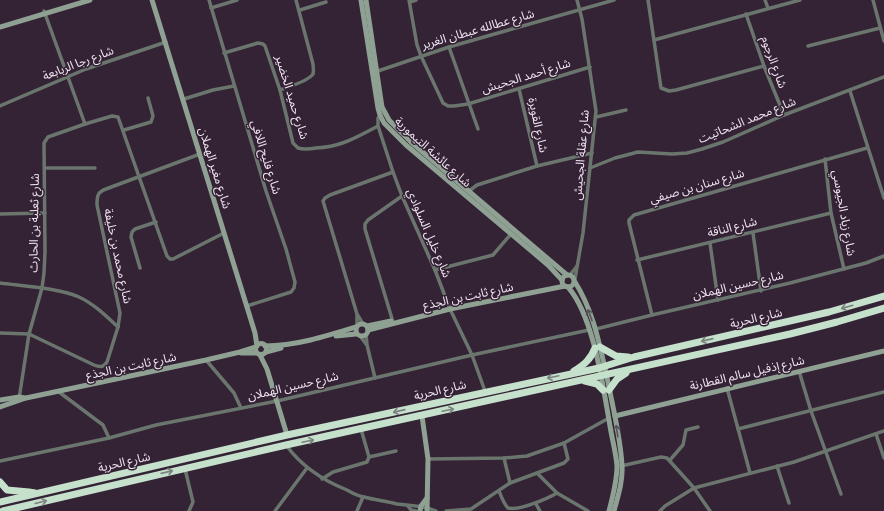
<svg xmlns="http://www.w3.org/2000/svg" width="884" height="511" viewBox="0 0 884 511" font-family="Literata,'Noto Sans Arabic',serif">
  <rect width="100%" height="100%" fill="#342235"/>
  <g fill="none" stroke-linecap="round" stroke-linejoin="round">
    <g stroke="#6a766d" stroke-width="3.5">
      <polyline points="209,0 266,191 286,249 295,282 294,288 291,292 247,306"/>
      <polyline points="409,0 417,45 421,56 443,103 448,106 454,106 468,104 590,67"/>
      <polyline points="648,0 661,88 669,91 676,90 764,66"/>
      <polyline points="765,0 768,8"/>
      <polyline points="873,0 884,41"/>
      <polyline points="410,2 416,0"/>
      <polyline points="211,8 237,0"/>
      <polyline points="300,10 326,2"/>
      <polyline points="44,11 85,124"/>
      <polyline points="746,14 764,66 784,115"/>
      <polyline points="654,40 800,0"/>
      <polyline points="808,46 880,28"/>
      <polyline points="449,47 478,129"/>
      <path d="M224 53 258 43 263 44 265 46 280 90 293 143 298 148C304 150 310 149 316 148 341 147 357 137 378 126"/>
      <polyline points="375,72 449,47 614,0"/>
      <polyline points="519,89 537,166"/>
      <path d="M280 90C288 87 309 81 313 74 314 70 313 67 313 64L296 0"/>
      <polyline points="850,91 884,198"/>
      <polyline points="184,99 213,90 234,86"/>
      <polyline points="0,106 86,69 166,42"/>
      <polyline points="381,115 378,118 378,126 393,172 402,196 435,270 450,309 472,355 485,391"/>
      <polyline points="596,117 626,110"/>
      <polyline points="124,130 151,122 153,116 148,98"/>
      <polyline points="825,159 831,213 844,269"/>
      <polyline points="45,168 95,168"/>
      <polyline points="590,168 615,158 638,152 672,154 687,153 702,149 723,142 784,115 884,77"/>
      <polyline points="469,191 477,185 537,166 592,153"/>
      <polyline points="0,214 45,213"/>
      <polyline points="753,233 761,291"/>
      <polyline points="710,243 718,300"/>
      <polyline points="637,260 831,213"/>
      <polyline points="140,268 131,237 132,232 135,229 156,222"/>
      <polyline points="435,270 493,255 511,234"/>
      <polyline points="570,275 577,266"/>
      <polyline points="575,279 583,233 596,111 582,19 577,0"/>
      <path d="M0 283C22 286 59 288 79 297 94 304 106 316 118 327"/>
      <polyline points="357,315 357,326"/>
      <polyline points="652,315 629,223 629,220 634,215 867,148"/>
      <polyline points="393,322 365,229 365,224 368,220 402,196"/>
      <polyline points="363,324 357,314 323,201 325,198 330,195 393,172"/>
      <polyline points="596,329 652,315 790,283 866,263 884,256"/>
      <path d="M0 333 29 334 94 365C99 367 103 368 107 362L118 327 120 313 97 205C97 197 97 192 106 189L200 154"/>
      <polyline points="366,334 367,345 375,378"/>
      <polyline points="360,336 366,344"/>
      <polyline points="206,360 234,393 241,408"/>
      <polyline points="799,371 811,411 841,494"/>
      <polyline points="727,388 750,473"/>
      <polyline points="59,392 103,425 109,438"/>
      <polyline points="19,399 29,334 42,288 44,273 45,252 44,143 48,137 85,124 112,116 118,117 167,256 170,259 173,259 224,233"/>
      <polyline points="361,429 369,457 396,451"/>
      <polyline points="738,429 884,392"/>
      <polyline points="876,434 884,458"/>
      <path d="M286 445C302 467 322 480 347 490 352 493 358 496 364 497 375 500 386 501 397 504 411 506 423 505 436 511"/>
      <polyline points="504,458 510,483"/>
      <polyline points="428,459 504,458 527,456 564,443 609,418"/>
      <polyline points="670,460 683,445 686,430 698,427"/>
      <polyline points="0,461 109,438 156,425 277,401 472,355 589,330"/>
      <polyline points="621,466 661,457 667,458 694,488 710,511"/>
      <polyline points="777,466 789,503"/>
      <polyline points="185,469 193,502 189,511"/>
      <polyline points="537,473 557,493 588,511"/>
      <polyline points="322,479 333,472 367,462 369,457"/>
      <path d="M499 491C501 496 504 504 508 508 518 511 547 499 557 493"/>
      <polyline points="536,504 540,511"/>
      <polyline points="408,506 411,510 416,511"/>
      <polyline points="275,511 307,468"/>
      <polyline points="357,511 363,497"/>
      <polyline points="446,511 471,509 510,483 564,463 568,459 564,443"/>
      <polyline points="660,511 665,506 694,488 794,462 884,431"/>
    </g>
    <g stroke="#8fa193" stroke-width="5">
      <polyline points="152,0 255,333 257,346"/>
      <polyline points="361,0 378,108 380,115 384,123 406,145 548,265 562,280"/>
      <polyline points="366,0 382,107 389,120 411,142 567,275"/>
      <polyline points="0,27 90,0"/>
      <circle cx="568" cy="281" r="6"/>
      <path d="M575 282C594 312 600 347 608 382 613 408 621 440 622 466 623 481 618 496 614 511"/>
      <path d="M568 287C594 317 603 387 610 426 612 439 616 453 617 466 617 481 613 496 609 511"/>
      <circle cx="362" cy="330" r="6"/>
      <polyline points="367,326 391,321"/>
      <polyline points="368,330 450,309 565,286"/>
      <polyline points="336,336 356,334"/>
      <circle cx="261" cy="349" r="5.5"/>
      <path d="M265 346C295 346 327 336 356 327"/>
      <polyline points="266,352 281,348"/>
      <polyline points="241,353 256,353"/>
      <polyline points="260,355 267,369 287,435"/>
      <polyline points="0,400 19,397 25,398"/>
      <polyline points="0,407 26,398 206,360 240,352 256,347"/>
      <polyline points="422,416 428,459 427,511"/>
      <polyline points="615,416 884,351"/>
      <polyline points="420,511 421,506 427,498"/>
    </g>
    <g stroke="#c5e1cc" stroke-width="7">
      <polyline points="600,347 616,356 628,357"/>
      <path d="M574 371C584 365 591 359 595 348"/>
      <polyline points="585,381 597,384 603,390"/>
      <polyline points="609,390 617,379 626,373"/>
      <polyline points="0,482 7,490 29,492 35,493"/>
      <polyline points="0,502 287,435 599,368 634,357 829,312 884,296"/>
      <polyline points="3,511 286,445 790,334 837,322 884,308"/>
    </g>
  </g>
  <defs><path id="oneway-shaft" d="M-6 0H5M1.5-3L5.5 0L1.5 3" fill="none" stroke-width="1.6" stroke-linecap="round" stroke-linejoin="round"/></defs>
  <g stroke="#7c8280">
    <use href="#oneway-shaft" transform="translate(847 307) rotate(164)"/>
    <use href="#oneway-shaft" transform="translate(707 340) rotate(167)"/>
    <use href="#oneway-shaft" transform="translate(553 377) rotate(168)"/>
    <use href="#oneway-shaft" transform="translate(448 410) rotate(-12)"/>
    <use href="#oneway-shaft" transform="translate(399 411) rotate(167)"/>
    <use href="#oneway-shaft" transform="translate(308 441) rotate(-12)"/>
    <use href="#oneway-shaft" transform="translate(167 472) rotate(-13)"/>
    <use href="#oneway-shaft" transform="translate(41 502) rotate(-14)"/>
  </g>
  <g stroke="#58555b">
    <use href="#oneway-shaft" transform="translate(590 315) rotate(-110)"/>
    <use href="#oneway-shaft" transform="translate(617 431) rotate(-98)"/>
  </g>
  <g text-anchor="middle" stroke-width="3" stroke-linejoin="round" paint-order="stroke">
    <g font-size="12" fill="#f0e4f1" stroke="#342235">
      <text transform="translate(478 29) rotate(-16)" y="4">شارع عطالله عبطان الغرير</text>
      <text transform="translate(774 62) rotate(70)" y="4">شارع الرجوم</text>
      <text transform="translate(78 63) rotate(-21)" y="4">شارع رجا الربابعة</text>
      <text transform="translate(526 76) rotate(-17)" y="4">شارع أحمد الجحيش</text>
      <text transform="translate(292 97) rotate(73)" y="4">شارع حميد الخضير</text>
      <text transform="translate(747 120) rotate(-22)" y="4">شارع محمد الشحاتيت</text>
      <text transform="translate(538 125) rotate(78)" y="4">شارع القويرة</text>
      <text transform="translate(433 152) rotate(42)" y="4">شارع عائشة التيمورية</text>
      <text transform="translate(581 155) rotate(-85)" y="4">شارع عقلة الجحيش</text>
      <text transform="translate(266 157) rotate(73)" y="4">شارع فليح اللافي</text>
      <text transform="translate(215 168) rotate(73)" y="4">شارع مغير الهملان</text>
      <text transform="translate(697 186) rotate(-16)" y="4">شارع سنان بن صيفي</text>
      <text transform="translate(844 213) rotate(80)" y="4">شارع زياد الجيوسي</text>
      <text transform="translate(34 223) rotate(-89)" y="4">شارع ثعلبة بن الحارث</text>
      <text transform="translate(732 227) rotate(-14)" y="4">شارع الناقة</text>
      <text transform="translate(429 233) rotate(67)" y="4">شارع خليل السلوادي</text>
      <text transform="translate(118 256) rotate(78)" y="4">شارع محمد بن خليفة</text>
      <text transform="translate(738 285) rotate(-13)" y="4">شارع حسين الهملان</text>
      <text transform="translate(468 296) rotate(-12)" y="4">شارع ثابت بن الجذع</text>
      <text transform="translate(756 318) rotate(-13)" y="4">شارع الحرية</text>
      <text transform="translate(131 366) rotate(-12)" y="4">شارع ثابت بن الجذع</text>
      <text transform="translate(747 373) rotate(-13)" y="4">شارع إذفيل سالم القطارنة</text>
      <text transform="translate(293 386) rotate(-13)" y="4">شارع حسين الهملان</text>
      <text transform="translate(440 390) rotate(-13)" y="4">شارع الحرية</text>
      <text transform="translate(124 462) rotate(-13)" y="4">شارع الحرية</text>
    </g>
  </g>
</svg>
